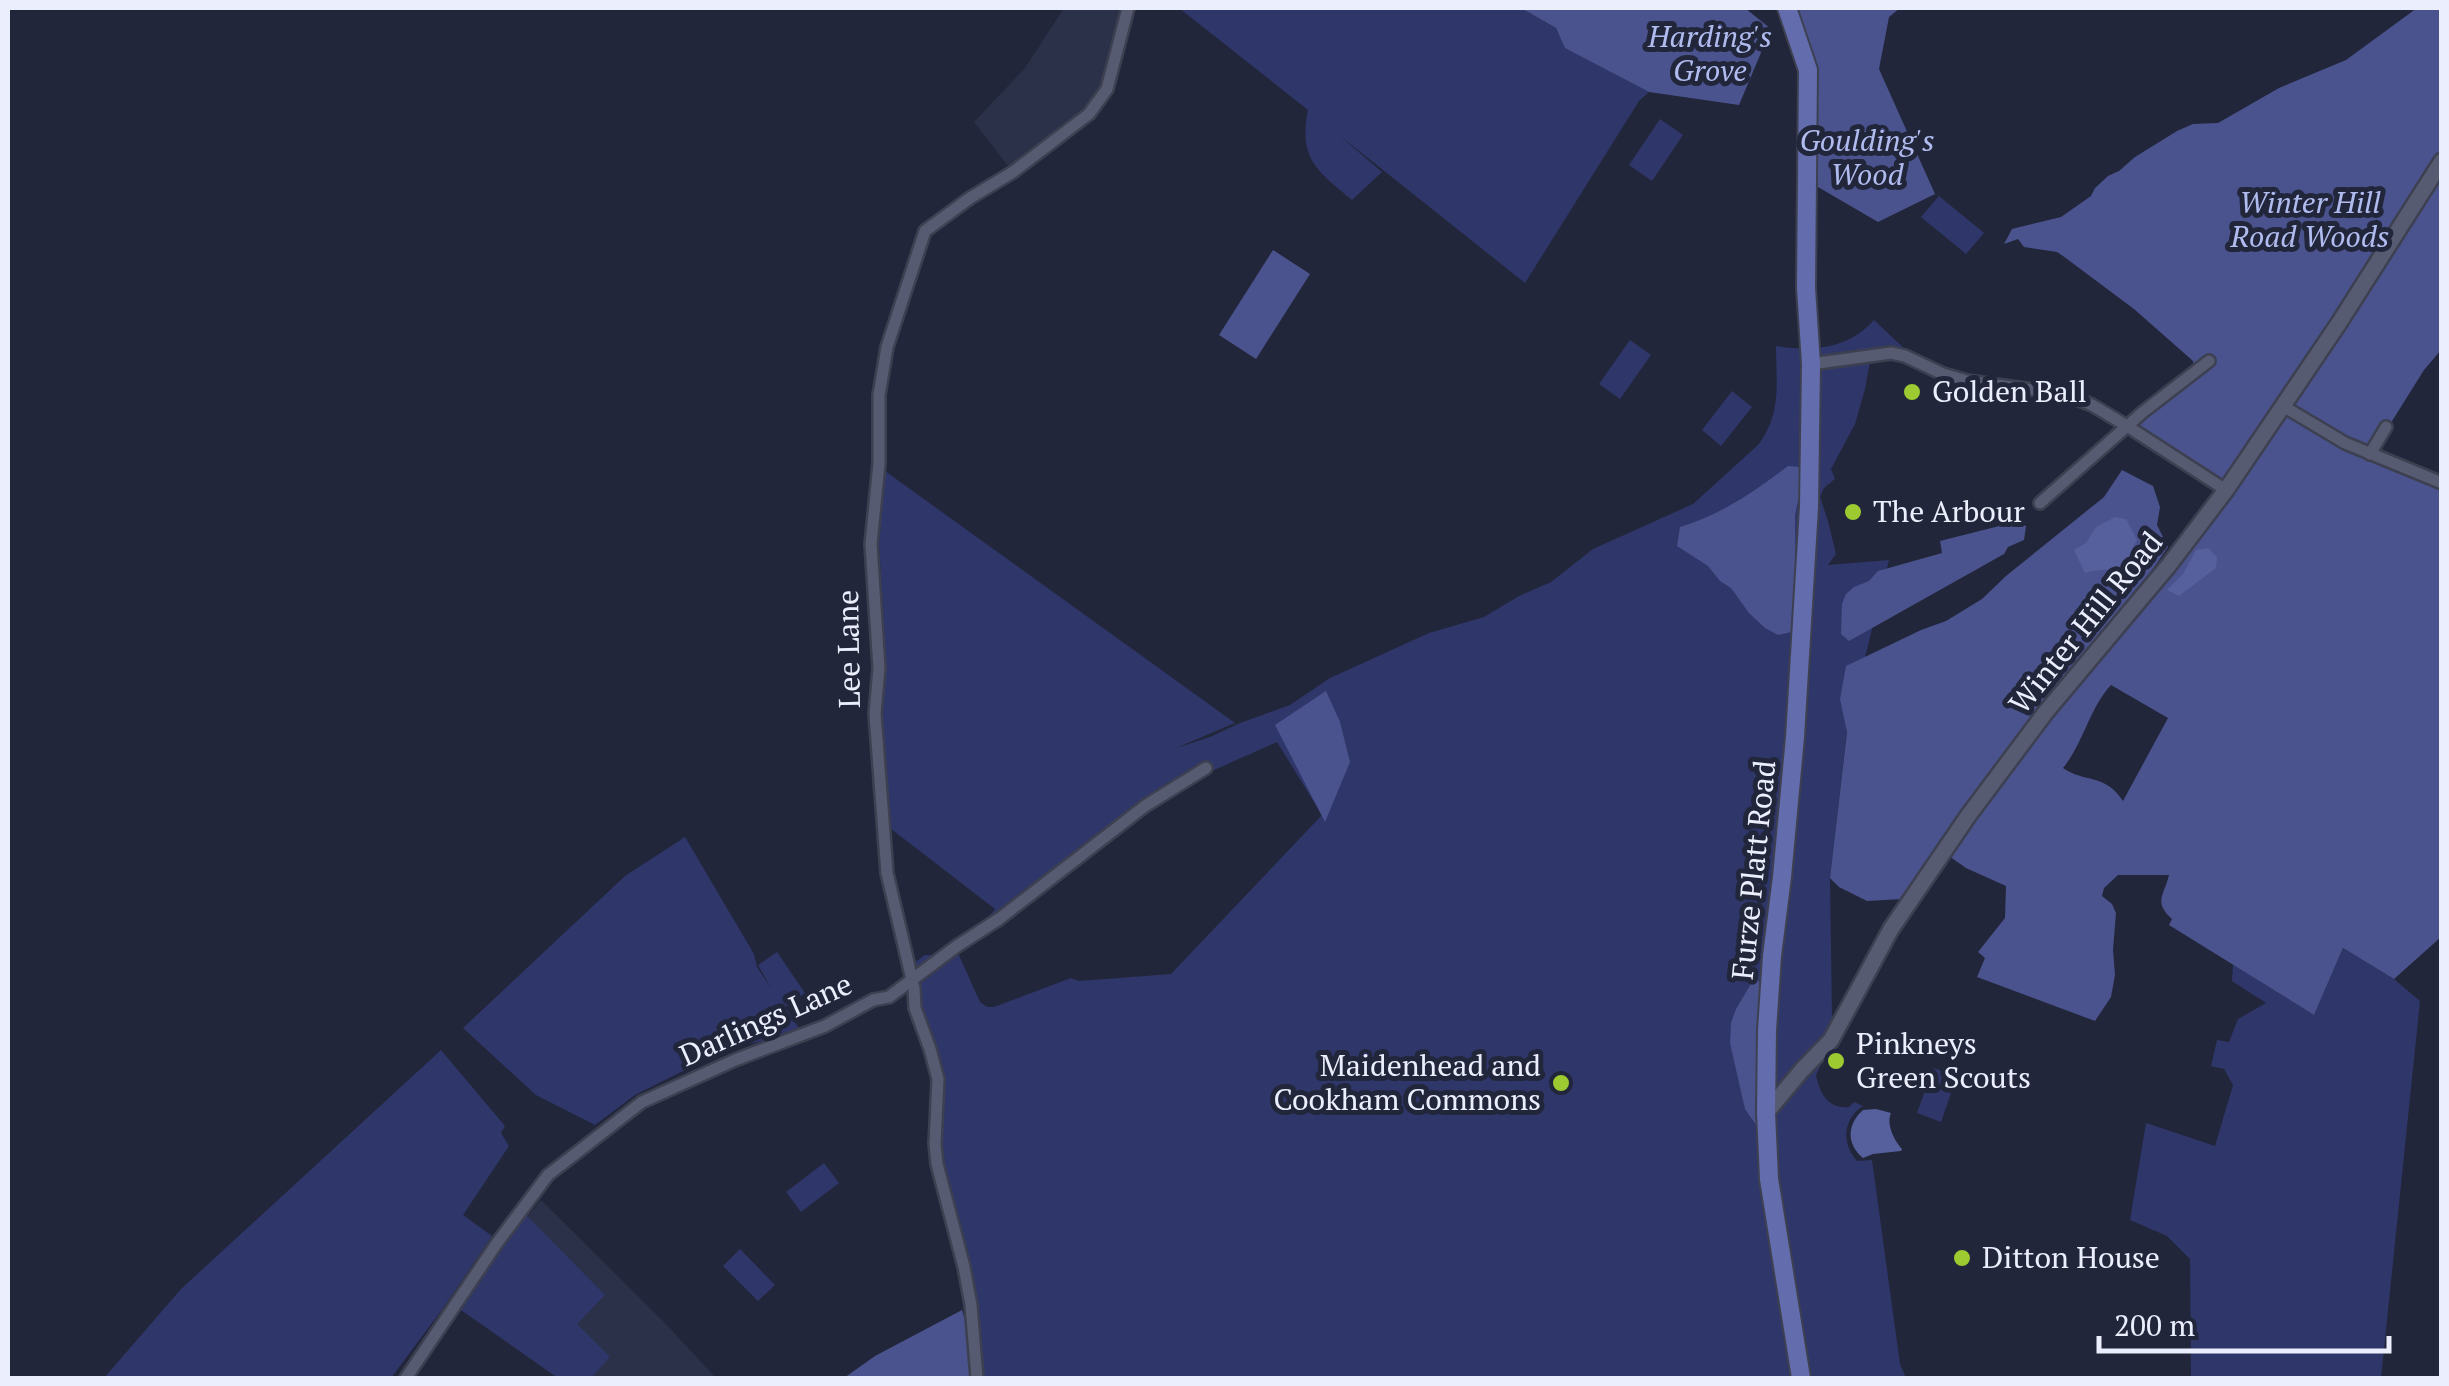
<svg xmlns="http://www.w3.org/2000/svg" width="2449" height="1386" viewBox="0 0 2449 1386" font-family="'PT Serif',serif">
  <rect width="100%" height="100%" fill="#22263a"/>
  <g fill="#2c314a">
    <polygon points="1064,8 1123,8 1100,89 1090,105 1051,139 1008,166 974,122 1025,68"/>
    <polygon points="541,1200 663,1321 716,1378 558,1378 461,1310 505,1243"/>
  </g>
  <g fill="#2f3669" fill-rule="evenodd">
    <path d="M1179 8H1521L1556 28 1566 48 1649 92 1639 101 1525 283 1339 135 1382 172 1352 200C1318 171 1298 160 1308 110Z"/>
    <polygon points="1660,119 1683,135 1652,181 1629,165"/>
    <polygon points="1939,196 1984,233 1966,254 1921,217"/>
    <path d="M1874 320 1909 353 1884 348 1872 351 1865 389 1855 424 1831 469 1835 479 1824 488 1820 497 1828 521 1836 554 1828 565 1889 560 1847 731 1830 878 1832 1019 1827 1036 1808 1058 1822 1062 1816 1075C1820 1094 1828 1109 1849 1107L1854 1102 1863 1106C1843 1119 1841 1143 1857 1161L1872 1160 1900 1364 1906 1378H980L942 1169 939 1101 911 965 925 955H932C950 943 984 926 995 909L886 825 882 714 886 659 879 544 885 471 1235 723 1176 748 1210 737 1240 723 1290 705 1330 678 1429 633 1484 617 1519 596 1551 582 1593 549 1693 504 1759 444C1782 411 1776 384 1776 346 1811 352 1849 349 1874 320ZM1277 742 1322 815 1171 974 1079 981 1071 978 994 1007H987L980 1002 958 953 1185 783Z"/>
    <polygon points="1630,340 1651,355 1620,399 1599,384"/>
    <polygon points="1732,391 1752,407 1721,446 1702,430"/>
    <polygon points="685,837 754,954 757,967 771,988 758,965 777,952 805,993 785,1007 802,1033 729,1048 635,1095 595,1125 536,1095 463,1028 625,876"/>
    <polygon points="2343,948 2394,979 2420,1001 2381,1378 2191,1378 2190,1259 2167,1236 2130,1220 2146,1123 2215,1146 2233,1085 2224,1069 2211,1066 2217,1040 2229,1042 2238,1019 2266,1003 2232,981 2233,964 2314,1015"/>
    <polygon points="441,1050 505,1126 501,1133 509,1146 463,1215 492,1236 441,1311 391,1378 104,1378 181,1289"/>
    <polygon points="1933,1068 1957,1076 1941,1122 1917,1113"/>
    <polygon points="824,1163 839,1183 801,1212 786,1192"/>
    <polygon points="526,1215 605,1295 577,1324 610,1357 591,1378 558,1378 461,1310 505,1243"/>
    <polygon points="740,1249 775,1285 758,1301 723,1266"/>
  </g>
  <g fill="#4a538d" fill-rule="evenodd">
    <polygon points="1521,8 1745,8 1771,29 1739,105 1649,92 1565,48 1556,28"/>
    <polygon points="1792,8 1900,8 1889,17 1879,69 1935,194 1878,222 1818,187 1817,65"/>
    <polygon points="2417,8 2441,8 2441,350 2424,370 2372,453 2286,413 2230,477 2217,480 2138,429 2126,419 2194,370 2193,361 2134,309 2063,256 2057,252 2024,247 2018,239 2004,244 2012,229 2061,217 2091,196 2095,188 2108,176 2119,171 2135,157 2177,131 2193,124 2218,123 2279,88 2346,60"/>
    <polygon points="1273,250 1310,274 1256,359 1219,335"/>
    <path d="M2285 414 2441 485V937L2394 979 2343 948 2314 1015 2169 925 2172 919C2153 902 2164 896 2169 875H2118L2104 888 2102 896 2112 904 2116 913 2113 950 2115 975 2111 997 2095 1021 1977 977 1985 958 1978 952 2005 918 2006 886 1966 868 1946 854 2053 710ZM2111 685 2168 718 2123 801C2105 773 2084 783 2063 768 2083 744 2090 707 2111 685Z"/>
    <path d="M1788 466 1801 467 1802 482 1795 515 1796 631 1778 635 1765 628 1749 613 1731 588 1720 581 1708 566 1677 546 1680 527C1719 516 1757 490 1788 466Z"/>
    <path d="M2122 470 2153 486 2160 507 2157 525 2168 547C2135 597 2094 640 2057 687 2004 756 1953 827 1902 899L1867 901 1839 887 1830 878 1847 732 1840 699 1846 666 1921 630 1946 621 1982 599 2006 576 2104 497Z"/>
    <polygon points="2019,521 2026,526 2024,540 2008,547 2004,554 1849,641 1841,634 1842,604 1846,594 1854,587 1869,581 1878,571 1942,553 1940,541"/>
    <polygon points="1326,691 1340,722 1350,762 1325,822 1275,725"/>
    <polygon points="1755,977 1762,985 1759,1129 1745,1109 1730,1043 1731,1023 1736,1009"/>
    <polygon points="962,1310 974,1352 974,1378 844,1378 875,1356"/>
  </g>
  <g fill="#56609c">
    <path d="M2115 517 2126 519 2137 540C2132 548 2129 554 2136 563 2119 573 2105 567 2085 573L2074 550 2086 543 2096 527Z"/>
    <polygon points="2208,548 2217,557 2216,568 2179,596 2167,590 2183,574 2196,550"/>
    <path d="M1876 1109 1891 1113C1886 1124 1894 1140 1902 1149L1901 1151 1873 1154 1863 1158C1846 1144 1847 1124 1863 1110Z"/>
  </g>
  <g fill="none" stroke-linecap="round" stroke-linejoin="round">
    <defs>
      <g id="minor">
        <polyline points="1811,364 1891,353 1905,356 1943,374 1967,381 2064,394 2092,405 2127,426 2226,490"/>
        <polyline points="2283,406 2345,443 2442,483"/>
        <polyline points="2370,454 2386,427"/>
        <polyline points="2040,503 2143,412 2209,361"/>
        <polyline points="406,1378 497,1243 548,1175 642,1102 735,1060 825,1026 873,1000 889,997 957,946 999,919 1145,806 1206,768"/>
        <polyline points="977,1378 971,1305 964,1267 937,1164 935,1144 938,1079 930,1049 915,1008 914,988 887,873 875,714 879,668 871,544 879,464 879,395 887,347 925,231 970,198 1013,172 1089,114 1107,89 1128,8"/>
      </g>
      <polyline id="tertiary" points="1766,1113 1802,1070 1831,1040 1891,929 1968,816 2045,713 2169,565 2226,490 2339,323 2442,161"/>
      <polyline id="primary" points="1787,8 1808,70 1806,288 1811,364 1809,507 1795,737 1782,877 1772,956 1767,1030 1766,1113 1769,1179 1801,1378"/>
    </defs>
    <use href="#minor" stroke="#3d4050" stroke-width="16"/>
    <use href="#tertiary" stroke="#3d4050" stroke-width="20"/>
    <use href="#primary" stroke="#3d4050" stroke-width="22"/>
    <use href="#minor" stroke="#565b71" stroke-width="11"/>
    <use href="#tertiary" stroke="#565b71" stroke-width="15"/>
    <use href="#primary" stroke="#636cac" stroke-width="18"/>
  </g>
  <g fill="#9dca31" stroke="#22263a" stroke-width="4">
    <circle cx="1912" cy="392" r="10"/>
    <circle cx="1853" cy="512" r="10"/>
    <circle cx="1836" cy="1061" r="10"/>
    <circle cx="1561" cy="1083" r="10"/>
    <circle cx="1962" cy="1258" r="10"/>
  </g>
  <g text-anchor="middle" stroke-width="10" stroke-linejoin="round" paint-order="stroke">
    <g font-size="30" font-style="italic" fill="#b0bbef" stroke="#22263a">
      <text x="1710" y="47">Harding's<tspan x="1710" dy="34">Grove</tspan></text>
      <text x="1867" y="151">Goulding's<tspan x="1867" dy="34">Wood</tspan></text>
      <text x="2310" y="213">Winter Hill<tspan x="2310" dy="34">Road Woods</tspan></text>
    </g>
    <g font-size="30" fill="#ebeefc" stroke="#22263a" text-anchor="start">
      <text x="1932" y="402">Golden Ball</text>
      <text x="1873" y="522">The Arbour</text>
      <text x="1856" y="1054">Pinkneys<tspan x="1856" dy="34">Green Scouts</tspan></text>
      <text x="1541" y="1076" text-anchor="end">Maidenhead and<tspan x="1541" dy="34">Cookham Commons</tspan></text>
      <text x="1982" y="1268">Ditton House</text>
    </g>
    <g font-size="30" fill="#ebeefc" stroke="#22263a">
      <text transform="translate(2086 623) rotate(-51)" y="10">Winter Hill Road</text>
      <text transform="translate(849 649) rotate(-91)" y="10">Lee Lane</text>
      <text transform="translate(1754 870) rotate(-84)" y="10">Furze Platt Road</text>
      <text transform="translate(766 1020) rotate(-24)" y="10">Darlings Lane</text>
    </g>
  </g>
  <rect width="2449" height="1386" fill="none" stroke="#ebeefc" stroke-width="20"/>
  <path d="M2099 1336v15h290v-15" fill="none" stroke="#ebeefc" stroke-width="5"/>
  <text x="2114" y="1336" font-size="30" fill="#ebeefc" stroke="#22263a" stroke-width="8" paint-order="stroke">200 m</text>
</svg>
